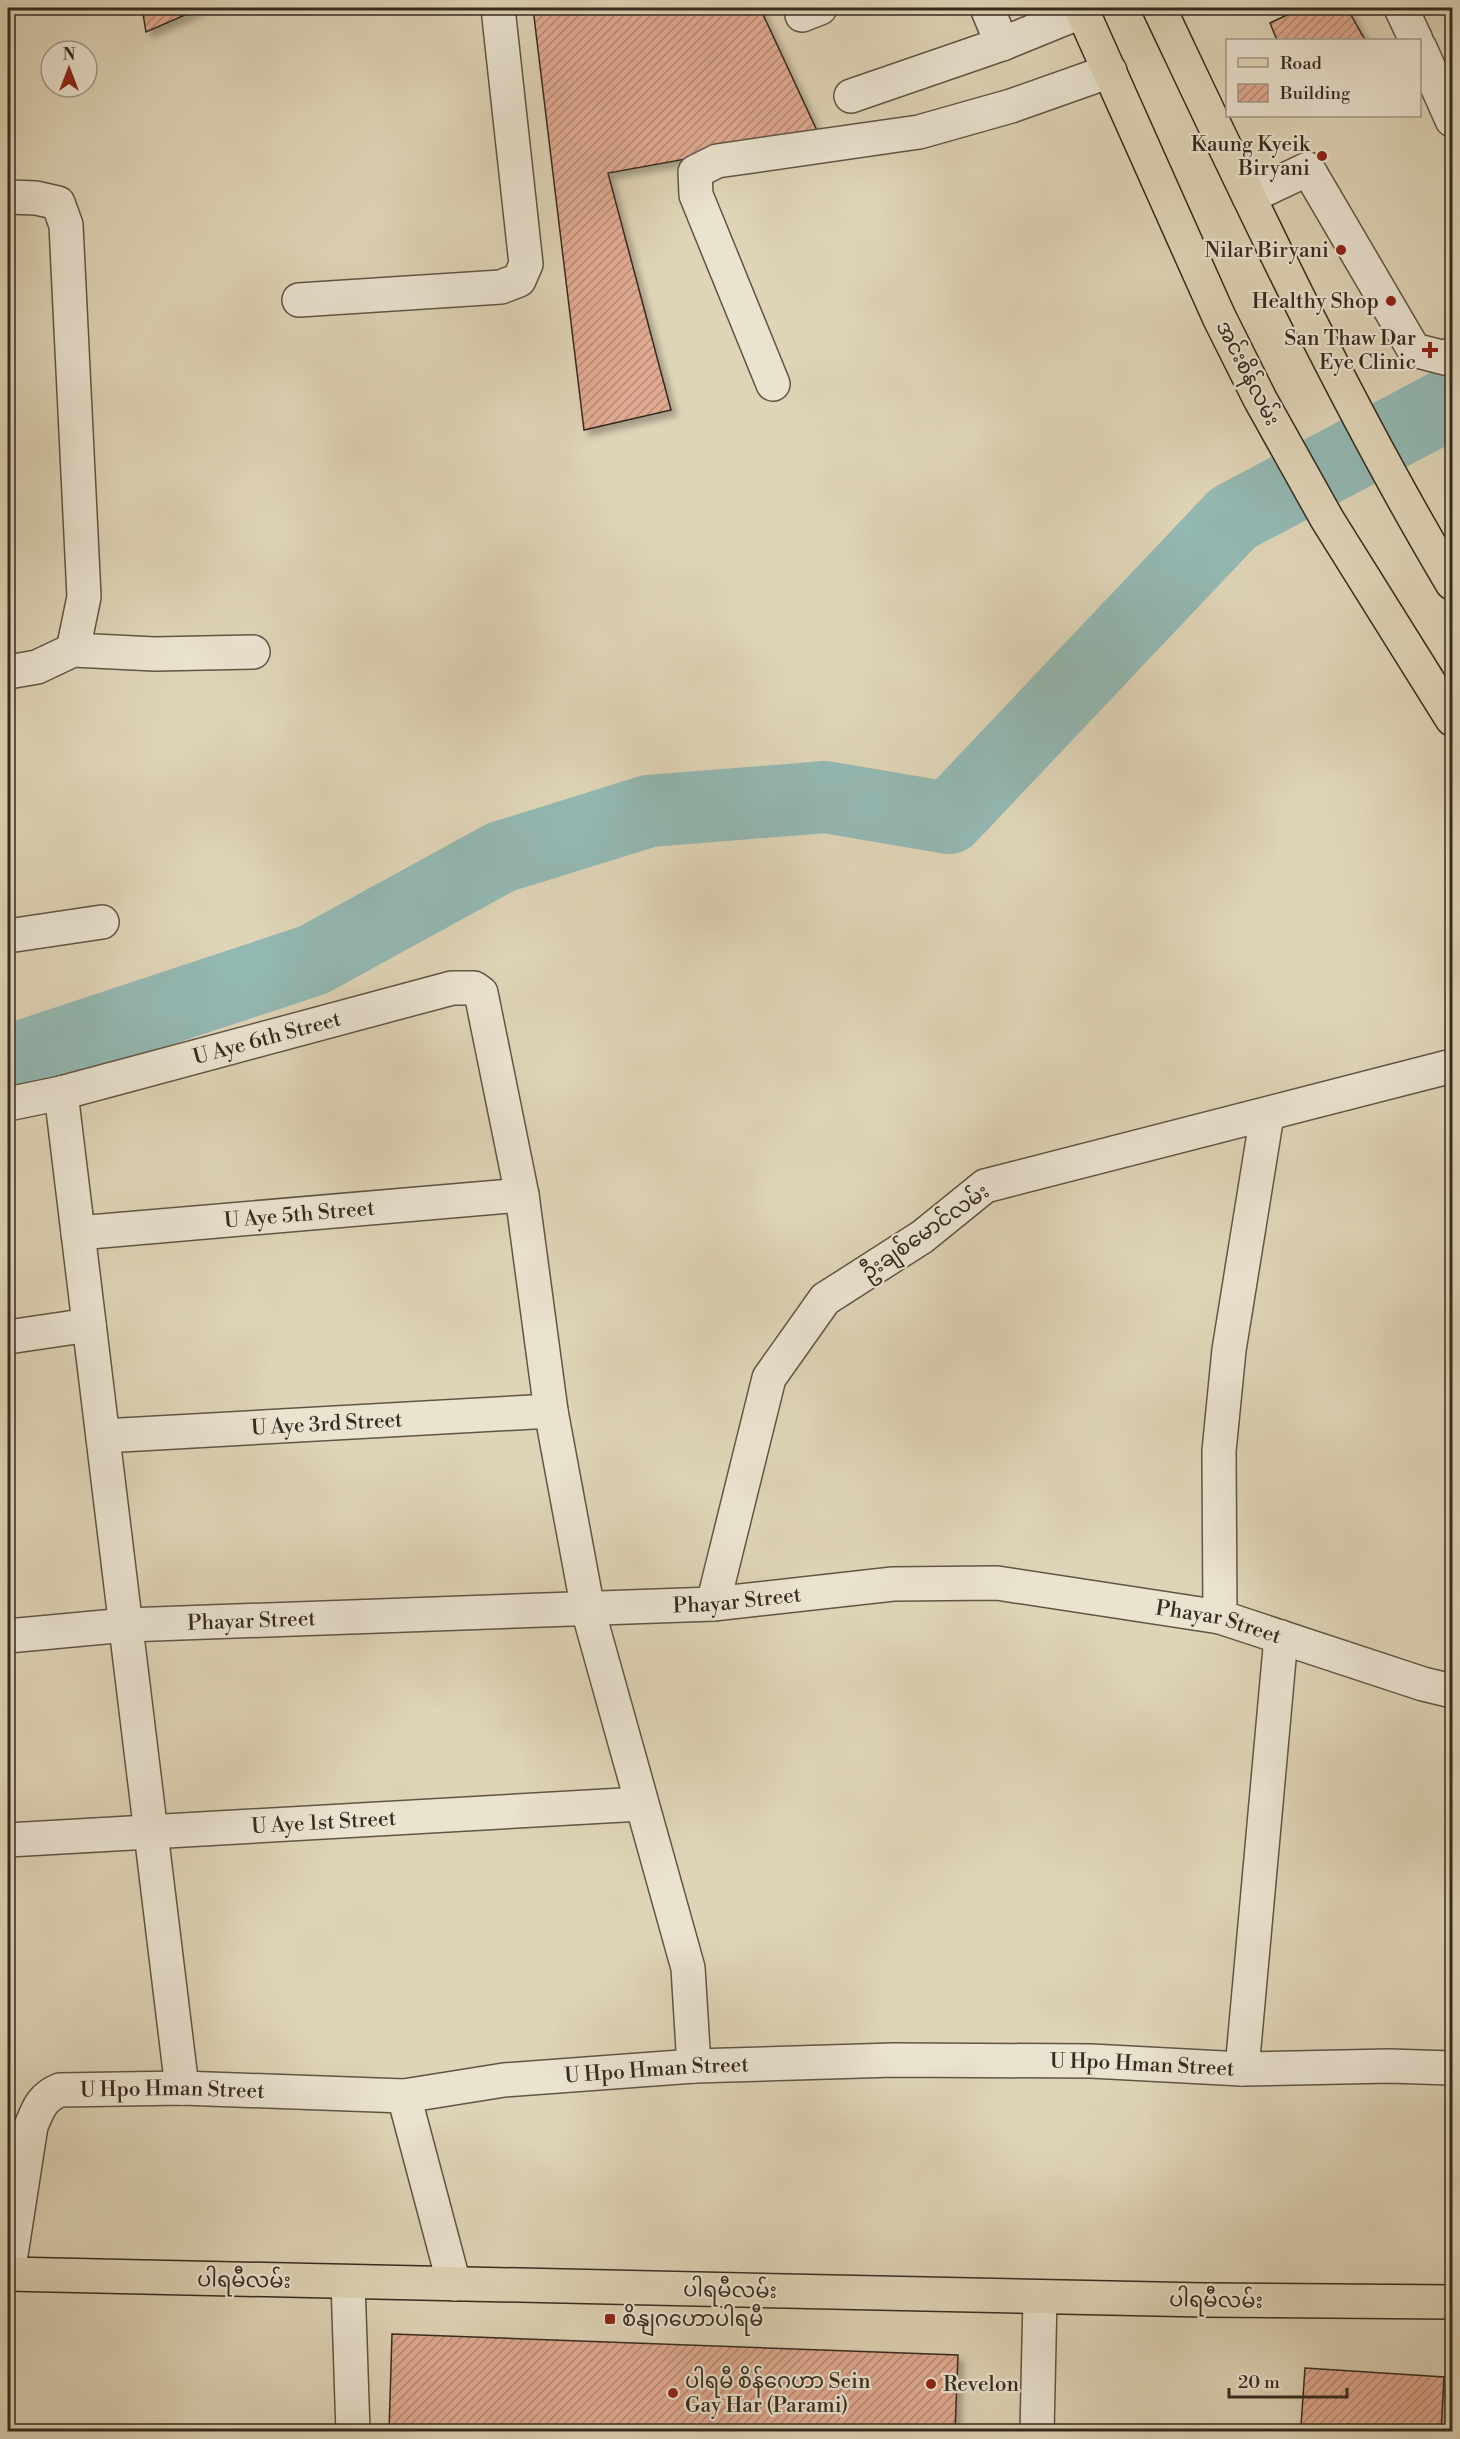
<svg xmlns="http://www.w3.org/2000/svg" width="1460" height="2439" viewBox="0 0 1460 2439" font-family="'Libre Bodoni','Noto Sans Myanmar',serif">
  <defs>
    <pattern id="building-hatch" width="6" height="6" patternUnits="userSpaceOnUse" patternTransform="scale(1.5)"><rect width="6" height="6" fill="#e0a991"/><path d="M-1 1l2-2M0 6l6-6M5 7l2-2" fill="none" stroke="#b68a76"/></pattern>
    <filter id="shadow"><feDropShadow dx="5.5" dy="5.5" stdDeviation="3" flood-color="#0004"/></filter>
  </defs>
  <rect width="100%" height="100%" fill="#dfd4b7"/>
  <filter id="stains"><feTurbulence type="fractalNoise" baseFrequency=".00333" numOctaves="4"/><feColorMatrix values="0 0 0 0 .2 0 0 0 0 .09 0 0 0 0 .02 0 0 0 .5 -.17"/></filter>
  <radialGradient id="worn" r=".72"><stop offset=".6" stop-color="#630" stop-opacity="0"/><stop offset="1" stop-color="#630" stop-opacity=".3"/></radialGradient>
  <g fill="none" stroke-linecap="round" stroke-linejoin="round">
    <polyline stroke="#93b8b2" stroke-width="72" points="8,1061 313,960 501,857 649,811 825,797 949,818 1233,518 1452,402"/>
  </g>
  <g fill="url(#building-hatch)" stroke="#352b1f" stroke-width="1.5" filter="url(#shadow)">
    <polygon points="142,8 201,8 146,32"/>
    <polygon points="533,8 760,8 819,135 608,173 671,410 584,430"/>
    <polygon points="1302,8 1347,8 1365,40 1277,40 1270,23"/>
    <polygon points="392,2334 958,2355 955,2432 389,2432"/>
    <polygon points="1305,2368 1444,2377 1441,2432 1380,2432 1301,2426"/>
  </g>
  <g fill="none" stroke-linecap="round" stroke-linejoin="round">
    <defs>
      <g id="minor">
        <polyline points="987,8 1002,44"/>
        <polyline points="1401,8 1416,40"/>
        <polyline points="802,15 820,8"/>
        <polyline points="1420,48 1452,120"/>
        <polyline points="851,96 1002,44 1083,11"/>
        <polyline points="8,197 36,198 58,203 66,225 84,597 73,650"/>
        <polyline points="1249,197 1308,169 1414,350 1445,358 1452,354"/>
        <polyline points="299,300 501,287 519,280 526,264 498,8"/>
        <polyline points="773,384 696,195 695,172 717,161 919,132 1011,106 1110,71"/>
        <polyline points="8,672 37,667 73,650 155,654 253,652"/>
        <polyline points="8,936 102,922"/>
        <polyline points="61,1093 182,2088"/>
        <path id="s1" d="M8 1104 61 1093 452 988H474L481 993 522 1195 551 1411 588 1610 688 1968 694 2066"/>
        <path id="s2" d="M78 1233 522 1195"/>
        <polyline points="8,1337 89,1325"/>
        <path id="s3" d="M103 1436 551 1411"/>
        <polyline points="713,1604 769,1378 825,1299 922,1237 985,1186 1452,1066"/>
        <polyline points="1220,1617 1219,1451 1229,1350 1267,1115"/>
        <path id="s4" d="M8 1636 126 1625 713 1604 893 1584 997 1583 1220 1617 1423 1684 1452 1691"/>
        <path id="s5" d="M8 1840 641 1804"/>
        <polyline points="1242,2069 1281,1637"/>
        <polyline points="404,2096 454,2284"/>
        <path id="s6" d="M8 2274 31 2126C38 2109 42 2097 60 2090L182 2088 404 2096 504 2080 694 2066 894 2060 1091 2061 1242 2069 1389 2066 1452 2068"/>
        <polyline points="348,2282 353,2432"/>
        <polyline points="1037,2432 1040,2297"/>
      </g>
      <g id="major">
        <polyline points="1081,8 1219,317 1260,399 1327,519 1452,719"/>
        <path d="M1159 8C1251 202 1342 398 1452 583"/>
        <polyline points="8,2274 1204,2300 1452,2302"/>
      </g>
    </defs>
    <use href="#minor" stroke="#605545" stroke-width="36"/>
    <use href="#major" stroke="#352b1f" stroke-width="36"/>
    <use href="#minor" stroke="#eae3d0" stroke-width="33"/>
    <use href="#major" stroke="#dfd4b7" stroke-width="33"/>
  </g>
  <g fill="#8f2418" stroke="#eae3d0" stroke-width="2">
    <circle cx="1322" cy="156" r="6"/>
    <circle cx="1341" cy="250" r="6"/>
    <circle cx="1391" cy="301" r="6"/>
    <path d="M1427 341h6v6h6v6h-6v6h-6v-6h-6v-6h6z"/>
    <rect x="604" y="2313" width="12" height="12" rx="3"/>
    <circle cx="931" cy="2384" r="6"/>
    <circle cx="673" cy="2393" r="6"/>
  </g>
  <g text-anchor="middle" stroke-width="4.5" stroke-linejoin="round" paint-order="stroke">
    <g font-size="21" fill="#352b1f" stroke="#eae3d0" text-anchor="end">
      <text x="1310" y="151">Kaung Kyeik<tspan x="1310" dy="24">Biryani</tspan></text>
      <text x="1329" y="257">Nilar Biryani</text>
      <text x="1379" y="308">Healthy Shop</text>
      <text x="1416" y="345">San Thaw Dar<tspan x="1416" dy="24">Eye Clinic</tspan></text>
      <text x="622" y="2326" text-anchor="start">စိနျဂဟောပါရမီ</text>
      <text x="685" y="2388" text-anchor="start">ပါရမီ စိန်ဂေဟာ Sein<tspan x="685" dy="24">Gay Har (Parami)</tspan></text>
      <text x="943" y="2391" text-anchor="start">Revelon</text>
    </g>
    <g font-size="21" fill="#352b1f" stroke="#eae3d0">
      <text transform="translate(1248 373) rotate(63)" y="7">အင်းစိန်လမ်း</text>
      <text dy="7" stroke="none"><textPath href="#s1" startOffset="267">U Aye 6th Street</textPath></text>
      <text dy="7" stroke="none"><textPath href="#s2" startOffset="222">U Aye 5th Street</textPath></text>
      <text transform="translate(925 1232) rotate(-35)" y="7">ဦးချစ်မောင်လမ်း</text>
      <text dy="7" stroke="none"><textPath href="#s3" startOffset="224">U Aye 3rd Street</textPath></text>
      <text dy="7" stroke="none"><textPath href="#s4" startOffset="730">Phayar Street</textPath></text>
      <text dy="7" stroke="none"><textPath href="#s4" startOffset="244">Phayar Street</textPath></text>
      <text dy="7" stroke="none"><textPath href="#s4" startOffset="1216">Phayar Street</textPath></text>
      <text dy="7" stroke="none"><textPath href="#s5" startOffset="316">U Aye 1st Street</textPath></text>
      <text dy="7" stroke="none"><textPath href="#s6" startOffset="1282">U Hpo Hman Street</textPath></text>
      <text dy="7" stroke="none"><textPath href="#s6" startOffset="796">U Hpo Hman Street</textPath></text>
      <text dy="7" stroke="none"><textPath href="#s6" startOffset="310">U Hpo Hman Street</textPath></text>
      <text transform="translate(244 2280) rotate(1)" y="7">ပါရမီလမ်း</text>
      <text transform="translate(730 2290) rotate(1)" y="7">ပါရမီလမ်း</text>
      <text transform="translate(1216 2300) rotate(1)" y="7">ပါရမီလမ်း</text>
    </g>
  </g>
  <rect width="1460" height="2439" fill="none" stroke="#dfd4b7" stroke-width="30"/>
  <rect x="9" y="9" width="1442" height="2421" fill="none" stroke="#352b1f" stroke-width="3"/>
  <rect x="15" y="15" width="1430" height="2409" fill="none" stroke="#352b1f" stroke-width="1.5"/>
  <rect x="1226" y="39" width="195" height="78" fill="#eae3d0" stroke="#a29989" stroke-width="1.5"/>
  <rect x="1238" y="58" width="30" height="9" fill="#dfd4b7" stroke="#a29989" stroke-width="1.5"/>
  <text x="1280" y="69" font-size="18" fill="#352b1f">Road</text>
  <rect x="1238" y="84" width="30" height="18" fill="url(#building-hatch)" stroke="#a29989" stroke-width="1.5"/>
  <text x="1280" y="99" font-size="18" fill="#352b1f">Building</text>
  <g transform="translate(69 69)"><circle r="28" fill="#eae3d0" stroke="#a29989" stroke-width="1.5"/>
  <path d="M0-4.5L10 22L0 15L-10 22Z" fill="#8f2418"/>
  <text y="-9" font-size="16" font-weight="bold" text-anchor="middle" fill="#352b1f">N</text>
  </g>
  <path d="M1229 2388v9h118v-9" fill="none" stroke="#352b1f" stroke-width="3"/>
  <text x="1238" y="2388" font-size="18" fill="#352b1f" stroke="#eae3d0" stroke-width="4.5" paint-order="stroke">20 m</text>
  <rect width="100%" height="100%" filter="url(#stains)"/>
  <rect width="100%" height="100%" fill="url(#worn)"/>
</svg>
